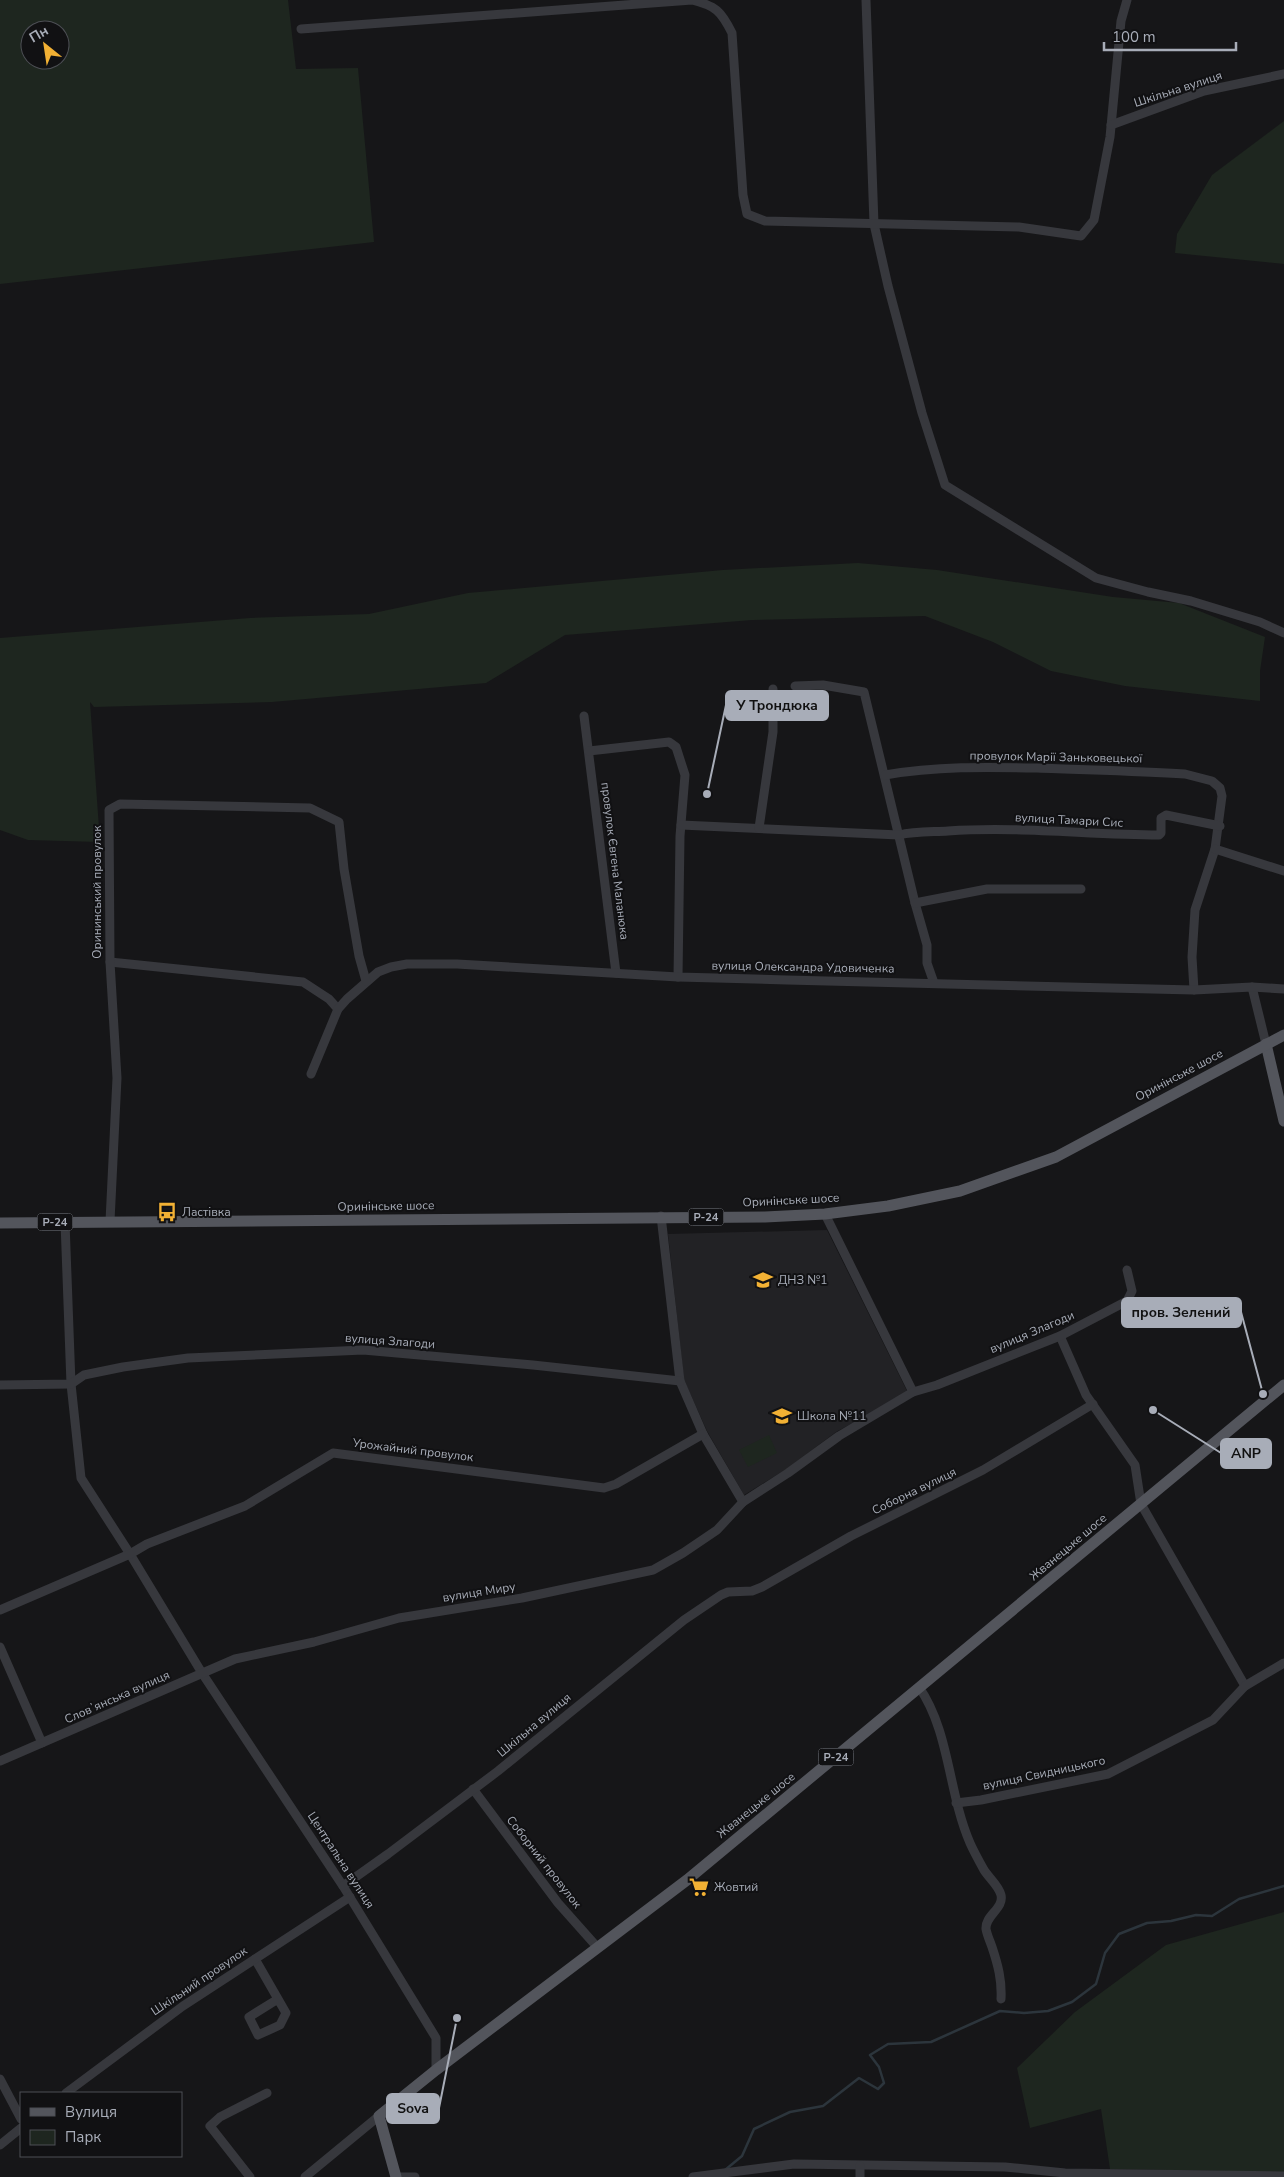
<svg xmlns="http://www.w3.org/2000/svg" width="1284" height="2177" viewBox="0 0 1284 2177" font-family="'Nunito Sans',sans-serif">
  <rect width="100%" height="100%" fill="#161618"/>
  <polygon fill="#222225" points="827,1230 908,1393 836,1432 785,1470 744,1495 707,1431 684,1380 668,1234"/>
  <g fill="#1e261f" fill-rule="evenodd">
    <path d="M0 0H288L296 69 358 68 374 242 0 284ZM30 30H60V60H30Z"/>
    <polygon points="1284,121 1284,264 1175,253 1177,234 1212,175"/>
    <polygon points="858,563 937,570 1113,597 1179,603 1265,637 1260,671 1260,701 1125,686 1051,671 993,642 925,616 752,620 565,635 486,683 272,702 94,707 90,702 100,842 28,840 0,830 0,638 250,618 369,614 468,593 723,570"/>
    <polygon points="769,1435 777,1453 748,1467 739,1450"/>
    <polygon points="1284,1912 1284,2172 1110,2169 1101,2109 1030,2128 1017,2068 1075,2012 1166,1945"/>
  </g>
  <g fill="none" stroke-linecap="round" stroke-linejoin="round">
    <polyline stroke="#2c353c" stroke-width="2.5" points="725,2170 742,2156 754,2129 790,2112 823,2106 859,2078 878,2089 884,2083 879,2067 870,2055 888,2044 931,2042 1000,2011 1024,2013 1048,2011 1072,2002 1096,1984 1105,1953 1119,1934 1147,1923 1171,1921 1196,1915 1212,1916 1239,1899 1284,1886"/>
    <g stroke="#37383d" stroke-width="9">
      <polyline points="866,0 874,224 888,286 922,413 945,485 1096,578 1148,592 1191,601 1260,622 1284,633"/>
      <path d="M301 29 692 0C716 6 721 11 732 33L743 195 747 214 765 221 1019 227 1081 236 1094 220 1110 137 1121 21 1127 0"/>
      <polyline points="1111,125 1204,91 1284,74"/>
      <polyline points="795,686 823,685 864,692 915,903 927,945 927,963 934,983"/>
      <polyline points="584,716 616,973"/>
      <polyline points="589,751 669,742 676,747 685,775 680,836 678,977"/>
      <path d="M885 775C936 766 986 767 1037 768 1086 770 1136 771 1185 774L1212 781 1220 788 1222 796 1215 849 1195 910 1192 957 1194 990"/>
      <path d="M681 825 899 835C915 831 932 832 948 831 1019 826 1089 835 1159 835L1161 833V818L1166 815 1220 826"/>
      <polyline points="759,828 773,732 773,689"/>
      <polyline points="1215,849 1284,871"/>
      <polyline points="915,903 987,889 1081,889"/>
      <polyline points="110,962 303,982 329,999 338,1009"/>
      <polyline points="1252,987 1266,1044"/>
      <polyline points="311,1074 338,1009 347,999 378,972 391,967 407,964 457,964 678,977 787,980 1194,990 1252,987 1284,989"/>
      <polyline points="825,1214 913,1392"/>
      <polyline points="661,1216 680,1381 703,1434 743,1502"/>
      <polyline points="110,1221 117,1078 110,962 109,810 120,804 310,808 339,822 344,869 359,956 366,981"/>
      <polyline points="65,1222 71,1384 81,1478 130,1554 202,1673 343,1886 436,2038 436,2070"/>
      <polyline points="1060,1336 1086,1395 1135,1465 1141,1504 1245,1686"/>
      <polyline points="0,1385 71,1384 84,1375 123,1367 188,1358 363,1350 533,1365 680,1381"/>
      <polyline points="0,1610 130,1554 147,1544 245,1506 333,1453 604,1488 616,1484 703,1434"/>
      <polyline points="0,1647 42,1743"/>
      <path d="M919 1687C950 1732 948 1792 970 1843 974 1852 979 1861 984 1870 989 1878 999 1886 1001 1895 1004 1909 985 1915 986 1929 987 1935 990 1941 992 1947 998 1965 1002 1980 1001 1999"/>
      <polyline points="0,1761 235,1659 314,1642 399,1618 522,1598 653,1570 683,1553 717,1530 743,1502 788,1473 839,1436 913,1392 937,1385 1060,1336 1127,1301 1132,1291 1127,1270"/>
      <polyline points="473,1789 558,1903 598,1948"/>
      <polyline points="956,1803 981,1800 1108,1774 1213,1720 1245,1686 1284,1663"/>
      <polyline points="343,1886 388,1854 498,1771 684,1620 721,1595 728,1592 752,1591 762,1587 851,1536 983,1470 1093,1404"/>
      <polyline points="255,1959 286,2013 280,2025 258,2035 249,2017 278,1999"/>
      <polyline points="0,2079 21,2119"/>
      <polyline points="66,2093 183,2006 350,1897"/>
      <polyline points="0,2145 21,2128"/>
      <polyline points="250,2177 210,2126 220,2117 267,2093"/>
      <polyline points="305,2177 379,2116"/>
      <polyline points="396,2177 415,2177"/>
      <polyline points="693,2177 794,2164 1005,2167 1065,2173 1284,2176"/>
      <polyline points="860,2177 860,2166"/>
    </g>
    <g stroke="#53555c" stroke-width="11">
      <polyline points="1266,1044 1284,1121"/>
      <polyline points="0,1223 765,1217 825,1214 888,1206 960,1191 1056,1157 1284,1035"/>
      <polyline points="396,2177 379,2116 436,2070 687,1880 1284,1385"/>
    </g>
  </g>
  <defs>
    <symbol id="bus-bare" viewBox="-9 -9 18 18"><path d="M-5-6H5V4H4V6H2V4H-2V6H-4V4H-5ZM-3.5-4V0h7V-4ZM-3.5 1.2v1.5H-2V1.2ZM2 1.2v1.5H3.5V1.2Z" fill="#f2b134" stroke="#111113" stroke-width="2.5" paint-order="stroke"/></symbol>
    <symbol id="school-bare" viewBox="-9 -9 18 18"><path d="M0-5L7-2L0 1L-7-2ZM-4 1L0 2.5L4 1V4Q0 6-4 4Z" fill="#f2b134" stroke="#111113" stroke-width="2.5" paint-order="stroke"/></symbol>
    <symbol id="supermarket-bare" viewBox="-9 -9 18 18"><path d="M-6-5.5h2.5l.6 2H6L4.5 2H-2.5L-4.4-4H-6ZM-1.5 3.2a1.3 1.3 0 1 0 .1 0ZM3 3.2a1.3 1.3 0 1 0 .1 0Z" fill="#f2b134" stroke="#111113" stroke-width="2.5" paint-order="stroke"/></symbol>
  </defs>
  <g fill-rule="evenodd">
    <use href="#bus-bare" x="153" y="1198" width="28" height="28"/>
    <use href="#school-bare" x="749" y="1266" width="28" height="28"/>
    <use href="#school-bare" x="768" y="1402" width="28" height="28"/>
    <use href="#supermarket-bare" x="685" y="1873" width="28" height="28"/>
  </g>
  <g text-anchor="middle" stroke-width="4" stroke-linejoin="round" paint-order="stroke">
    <g fill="#111113" stroke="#7b7e86" stroke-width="1">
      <rect x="688.5" y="1208.5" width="35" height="17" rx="4"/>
      <rect x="37.5" y="1213.5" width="35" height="17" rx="4"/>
      <rect x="818.5" y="1748.5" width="35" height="17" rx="4"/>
    </g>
    <g font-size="11" font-weight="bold" fill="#a8adb8">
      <text x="706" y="1221">Р-24</text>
      <text x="55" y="1226">Р-24</text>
      <text x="836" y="1761">Р-24</text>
    </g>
    <g font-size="12" fill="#a8adb8" stroke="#111113">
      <text transform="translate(1178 89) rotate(-18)" y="4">Шкільна вулиця</text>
      <text transform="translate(1056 757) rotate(1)" y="4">провулок Марії Заньковецької</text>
      <text transform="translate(1069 820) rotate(3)" y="4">вулиця Тамари Сис</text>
      <text transform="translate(615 861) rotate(83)" y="4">провулок Євгена Маланюка</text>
      <text transform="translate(97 892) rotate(-90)" y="4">Орининський провулок</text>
      <text transform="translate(803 967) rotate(1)" y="4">вулиця Олександра Удовиченка</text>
      <text transform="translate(1179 1075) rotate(-28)" y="4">Оринінське шосе</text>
      <text transform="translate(791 1200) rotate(-3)" y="4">Оринінське шосе</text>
      <text transform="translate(386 1206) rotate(-1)" y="4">Оринінське шосе</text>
      <text transform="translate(1032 1332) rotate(-23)" y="4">вулиця Злагоди</text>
      <text transform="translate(390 1341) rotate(4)" y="4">вулиця Злагоди</text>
      <text transform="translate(413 1450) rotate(7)" y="4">Урожайний провулок</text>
      <text transform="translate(914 1491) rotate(-26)" y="4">Соборна вулиця</text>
      <text transform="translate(1068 1547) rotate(-40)" y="4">Жванецьке шосе</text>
      <text transform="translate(479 1592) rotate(-9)" y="4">вулиця Миру</text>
      <text transform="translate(117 1697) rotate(-24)" y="4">Словʼянська вулиця</text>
      <text transform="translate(534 1725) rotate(-40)" y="4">Шкільна вулиця</text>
      <text transform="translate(1044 1773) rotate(-12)" y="4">вулиця Свидницького</text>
      <text transform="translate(756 1805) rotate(-39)" y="4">Жванецьке шосе</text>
      <text transform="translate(341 1860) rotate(57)" y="4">Центральна вулиця</text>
      <text transform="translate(544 1862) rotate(52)" y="4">Соборний провулок</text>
      <text transform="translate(199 1981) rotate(-34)" y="4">Шкільний провулок</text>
    </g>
    <g font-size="12" fill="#a8adb8" stroke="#111113" text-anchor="start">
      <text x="182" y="1216">Ластівка</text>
      <text x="778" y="1284">ДНЗ №1</text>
      <text x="797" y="1420">Школа №11</text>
      <text x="714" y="1891">Жовтий</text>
    </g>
  </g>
  <path fill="none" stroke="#a8adb8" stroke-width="2" d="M707 794L726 705M1263 1394L1241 1312M1153 1410L1221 1453M457 2018L439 2108"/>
  <g fill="#a8adb8" stroke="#111113" stroke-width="2">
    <circle cx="707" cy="794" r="5"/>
    <circle cx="1263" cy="1394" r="5"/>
    <circle cx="1153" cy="1410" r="5"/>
    <circle cx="457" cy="2018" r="5"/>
  </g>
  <g fill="#a8adb8" stroke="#a8adb8" stroke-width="2">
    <rect x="726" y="691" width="102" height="29" rx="5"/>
    <rect x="1122" y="1298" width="119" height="29" rx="5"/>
    <rect x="1221" y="1439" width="50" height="29" rx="5"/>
    <rect x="387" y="2094" width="52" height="29" rx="5"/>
  </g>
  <g font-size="14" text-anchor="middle" font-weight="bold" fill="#111">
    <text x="777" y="710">У Трондюка</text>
    <text x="1181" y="1317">пров. Зелений</text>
    <text x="1246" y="1458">ANP</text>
    <text x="413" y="2113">Sova</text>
  </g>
  <rect x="20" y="2092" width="162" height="65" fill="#111113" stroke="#4d4f55"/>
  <rect x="30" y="2108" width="25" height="8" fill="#53555c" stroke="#4d4f55"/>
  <text x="65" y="2117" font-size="15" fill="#a8adb8">Вулиця</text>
  <rect x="30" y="2130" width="25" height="15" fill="#1e261f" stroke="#4d4f55"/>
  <text x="65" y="2142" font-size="15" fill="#a8adb8">Парк</text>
  <g transform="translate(45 45) rotate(330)"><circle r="24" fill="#111113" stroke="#4d4f55"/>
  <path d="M0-4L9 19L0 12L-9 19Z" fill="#f2b134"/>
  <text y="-8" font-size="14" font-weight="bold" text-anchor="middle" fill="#a8adb8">Пн</text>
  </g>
  <path d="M1104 42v8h132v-8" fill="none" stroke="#a8adb8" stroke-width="2.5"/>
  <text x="1112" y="42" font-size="15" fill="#a8adb8" stroke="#111113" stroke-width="4" paint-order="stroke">100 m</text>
</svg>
